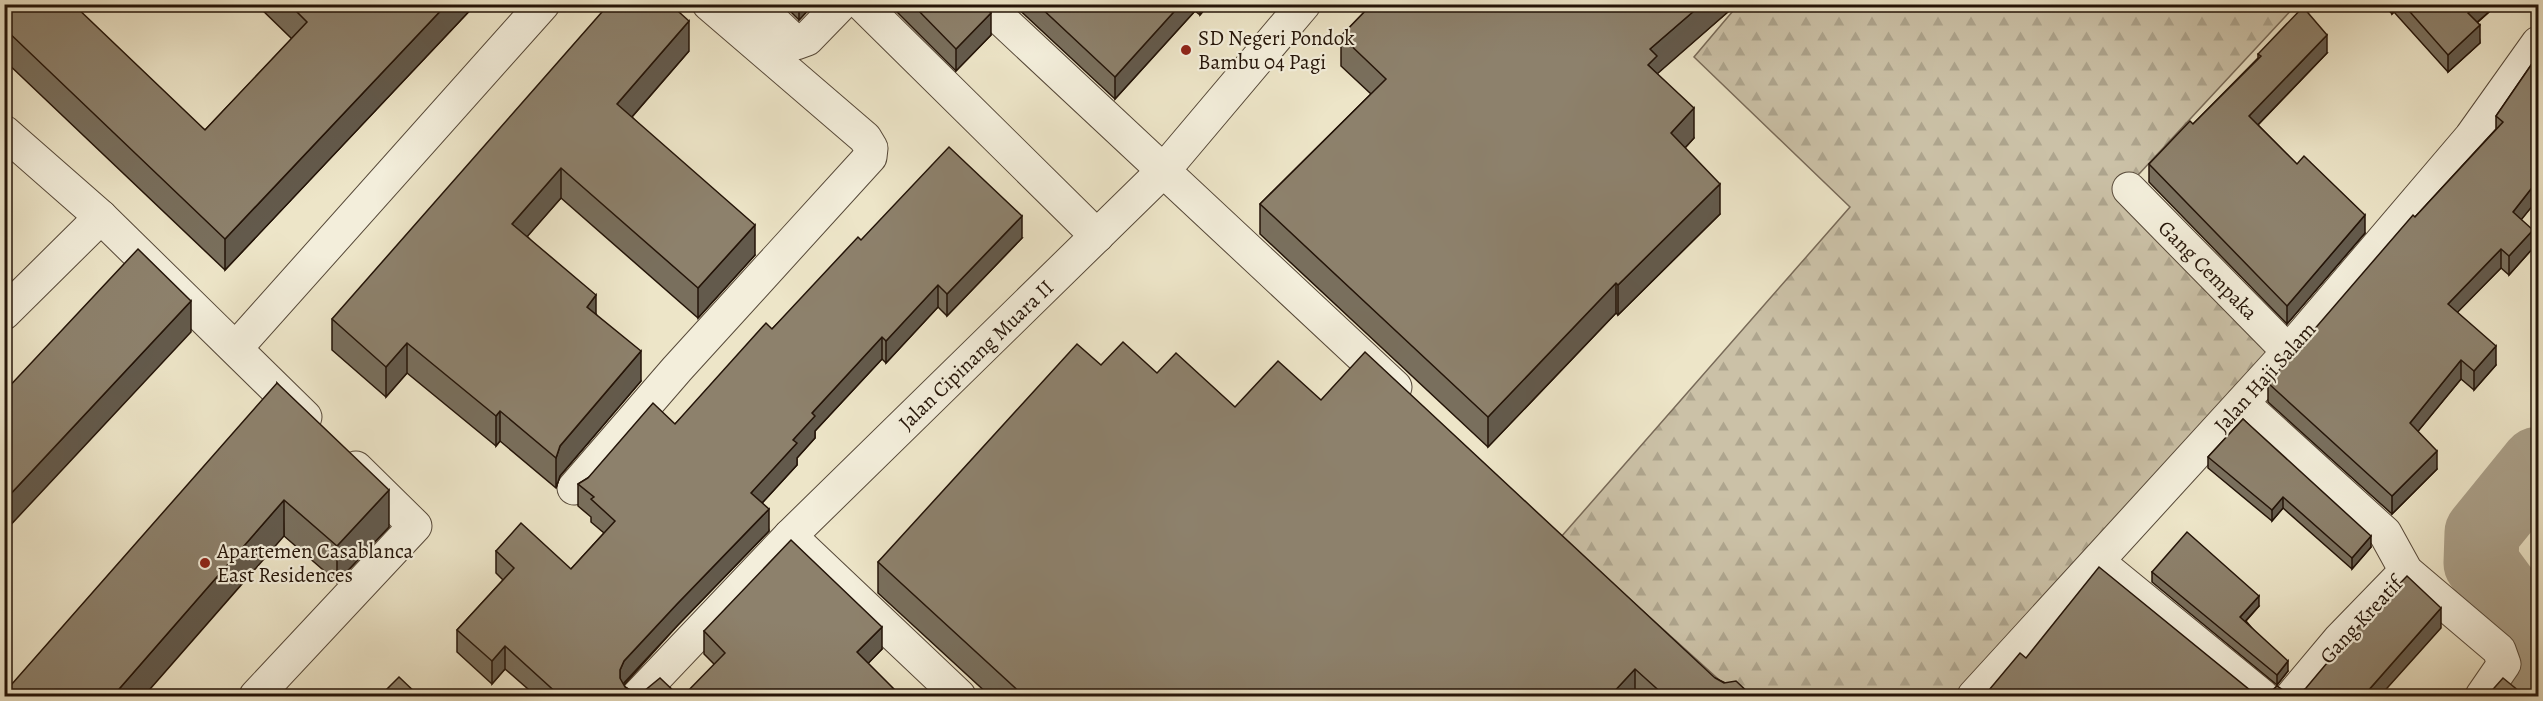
<svg xmlns="http://www.w3.org/2000/svg" width="2543" height="701" viewBox="0 0 2543 701" font-family="Alegreya,serif">
  <defs>
    <pattern id="forest-firs" width="22" height="20" patternUnits="userSpaceOnUse" patternTransform="scale(1.5)"><rect width="22" height="20" fill="#cbc1a7"/><path d="M5 1l3.5 6h-7zM16 11l3.5 6h-7z" fill="#aea58e"/></pattern>
  </defs>
  <rect width="100%" height="100%" fill="#ede5c8"/>
  <filter id="stains"><feTurbulence type="fractalNoise" baseFrequency=".00333" numOctaves="4"/><feColorMatrix values="0 0 0 0 .2 0 0 0 0 .09 0 0 0 0 .02 0 0 0 .5 -.17"/></filter>
  <radialGradient id="worn" r=".72"><stop offset=".6" stop-color="#630" stop-opacity="0"/><stop offset="1" stop-color="#630" stop-opacity=".3"/></radialGradient>
  <polygon fill="url(#forest-firs)" stroke="#786a58" stroke-width="1.5" points="1738,5 2296,5 2126,188 2283,351 1964,696 1737,696 1561,537 1850,207 1694,57"/>
  <g fill="none" stroke-linecap="round" stroke-linejoin="round">
    <polyline stroke="#a99e87" stroke-width="75" points="2538,464 2482,533 2481,563 2511,604 2538,665"/>
    <defs>
      <g id="minor">
        <polyline points="755,4 796,43 807,39 841,4"/>
        <polyline points="862,4 1097,236"/>
        <polyline points="985,4 1395,387"/>
        <polyline points="4,132 101,217 305,417"/>
        <polyline points="2129,189 2288,351"/>
        <polyline points="4,313 101,217"/>
        <polyline points="236,348 543,4"/>
        <polyline points="2242,403 2385,533 2406,571 2499,650 2504,664 2482,696"/>
        <polyline points="574,488 677,369 870,157 871,148 865,138 709,4"/>
        <polyline points="790,536 959,696"/>
        <polyline points="2098,562 2262,696"/>
        <polyline points="256,696 415,526 356,468"/>
        <polyline points="638,696 790,536 1163,171 1304,4"/>
        <polyline points="1974,696 2281,360 2471,137 2538,43"/>
        <polyline points="2292,696 2339,640 2406,571"/>
      </g>
    </defs>
    <use href="#minor" stroke="#564838" stroke-width="35"/>
    <use href="#minor" stroke="#f3eedb" stroke-width="33"/>
  </g>
  <g fill="#796f5d" stroke="#241408" stroke-width="1.5">
    <polygon points="4,4 205,130 292,39 256,4 476,4 225,270 4,60"/>
    <polygon points="783,4 814,4 799,20"/>
    <polygon points="889,4 982,4 991,35 956,71"/>
    <polygon points="1013,4 1209,4 1200,15 1195,11 1115,99"/>
    <polygon points="1372,4 1737,4 1657,73 1694,138 1685,148 1720,214 1618,315 1616,313 1488,447 1260,234 1260,204 1371,94 1341,66 1341,36"/>
    <polygon points="2383,4 2498,4 2477,23 2480,43 2448,72 2394,12 2392,14"/>
    <polygon points="689,51 632,117 755,255 698,318 561,198 527,236 596,314 641,381 560,476 556,488 500,441 496,446 407,373 386,397 332,350 332,319"/>
    <polygon points="2327,53 2258,125 2365,233 2287,324 2149,182 2149,164 2193,124 2258,58 2258,54"/>
    <polygon points="2538,55 2538,199 2521,219 2533,248 2509,275 2501,268 2457,312 2496,365 2474,390 2461,379 2418,431 2437,469 2392,514 2268,402 2268,383 2415,217 2496,129 2496,116"/>
    <polygon points="1022,238 947,316 938,307 886,363 882,359 815,431 815,438 797,458 797,465 762,503 769,531 677,626 624,685 625,687 633,692 679,696 536,696 505,669 492,684 457,652 457,630 503,580 496,573 496,551 571,569 604,533 591,522 591,517 578,506 578,484 675,424 772,329 861,240"/>
    <polygon points="1101,365 1157,373 1235,407 1321,400 1715,678 1752,696 990,696 878,593 878,562"/>
    <polygon points="277,383 389,527 337,582 284,536"/>
    <polygon points="2243,419 2371,547 2352,569 2283,508 2272,521 2208,468 2208,457"/>
    <polygon points="2152,572 2259,606 2246,621 2288,671 2277,685 2152,582"/>
    <polygon points="704,631 882,649 868,663 714,664 704,654"/>
  </g>
  <g fill="#635a4c" stroke="#241408" stroke-width="1.5">
    <polygon points="447,4 476,4 225,270 225,239"/>
    <polygon points="799,4 814,4 799,20"/>
    <polygon points="1181,4 1195,4 1195,11 1115,99 1115,77"/>
    <polygon points="1200,4 1209,4 1200,15"/>
    <polygon points="1702,4 1737,4 1657,74 1648,65 1650,49"/>
    <polygon points="2392,4 2394,4 2394,12 2392,14"/>
    <polygon points="2478,4 2498,4 2468,30 2468,13"/>
    <polygon points="991,13 991,35 956,71 956,49"/>
    <polygon points="689,21 689,51 617,134 617,104"/>
    <polygon points="2480,25 2480,43 2448,72 2448,55"/>
    <polygon points="2327,35 2327,53 2249,134 2249,116"/>
    <polygon points="1694,108 1694,138 1671,163 1671,133"/>
    <polygon points="2538,155 2538,174 2534,161"/>
    <polygon points="561,168 561,198 512,254 512,224"/>
    <polygon points="2538,180 2538,199 2513,230 2513,212"/>
    <polygon points="1720,184 1720,214 1618,315 1618,285"/>
    <polygon points="2365,215 2365,233 2287,324 2287,306"/>
    <polygon points="1022,216 1022,238 947,316 947,294"/>
    <polygon points="755,225 755,255 698,318 698,288"/>
    <polygon points="2533,230 2533,248 2509,275 2509,256"/>
    <polygon points="2501,249 2501,268 2448,322 2448,304"/>
    <polygon points="1616,283 1616,313 1488,447 1488,417"/>
    <polygon points="938,285 938,307 886,363 886,341"/>
    <polygon points="596,295 596,325 587,307"/>
    <polygon points="191,301 191,332 4,532 4,501"/>
    <polygon points="882,337 882,359 815,431 815,438 797,458 797,465 751,515 751,493 793,440 812,413"/>
    <polygon points="407,343 407,373 386,397 386,367"/>
    <polygon points="2496,346 2496,365 2474,390 2474,371"/>
    <polygon points="641,351 641,381 560,476 556,488 556,458 560,446"/>
    <polygon points="2461,360 2461,379 2410,441 2410,423"/>
    <polygon points="500,411 500,441 496,446 496,416"/>
    <polygon points="2437,451 2437,469 2392,514 2392,496"/>
    <polygon points="389,490 389,527 337,582 337,546"/>
    <polygon points="2283,497 2283,508 2272,521 2272,510"/>
    <polygon points="284,500 284,536 144,696 113,696"/>
    <polygon points="769,509 769,531 677,626 624,683 620,692 620,670 624,661 677,604"/>
    <polygon points="2371,536 2371,547 2352,569 2352,558"/>
    <polygon points="2259,596 2259,606 2240,627 2240,617"/>
    <polygon points="2441,608 2441,628 2380,696 2367,696 2367,692"/>
    <polygon points="882,627 882,649 857,675 857,652"/>
    <polygon points="505,646 505,669 492,684 492,661"/>
    <polygon points="2288,661 2288,671 2277,685 2277,675"/>
    <polygon points="1635,669 1635,696 1610,696"/>
  </g>
  <g fill="#8d816c" stroke="#241408" stroke-width="1.5">
    <polygon points="4,4 73,4 205,130 307,22 289,4 447,4 225,239 4,28"/>
    <polygon points="609,4 670,4 689,21 617,104 755,225 698,288 561,168 512,224 596,295 587,307 641,351 560,446 556,458 500,411 496,416 407,343 386,367 332,319"/>
    <polygon points="912,4 982,4 991,13 956,49"/>
    <polygon points="1037,4 1181,4 1115,77"/>
    <polygon points="1372,4 1702,4 1650,49 1657,56 1648,65 1694,108 1671,133 1720,184 1618,285 1616,283 1488,417 1260,204 1386,79 1341,36"/>
    <polygon points="2403,4 2478,4 2468,13 2480,25 2448,55"/>
    <polygon points="2303,7 2327,35 2249,116 2297,164 2304,156 2365,215 2287,306 2149,164 2190,121 2193,124 2261,56 2258,54"/>
    <polygon points="2538,55 2538,155 2534,161 2538,165 2538,180 2513,212 2533,230 2509,256 2501,249 2448,304 2496,346 2474,371 2461,360 2410,423 2437,451 2392,496 2268,383 2413,215 2415,217 2503,122 2496,116"/>
    <polygon points="949,147 1022,216 947,294 938,285 886,341 882,337 812,413 815,416 793,440 797,443 751,493 769,509 677,604 624,661 620,670 620,678 625,687 633,692 644,691 660,678 679,696 560,696 505,646 492,661 457,630 514,568 496,551 521,523 571,569 615,521 591,499 594,497 578,484 588,478 653,403 675,424 766,323 772,329 858,237 861,240"/>
    <polygon points="138,249 191,301 4,501 4,392"/>
    <polygon points="1123,342 1157,373 1176,353 1235,407 1278,361 1321,400 1365,352 1715,678 1724,683 1736,681 1752,696 1665,696 1635,669 1610,696 1024,696 878,562 1077,344 1101,365"/>
    <polygon points="277,383 389,490 337,546 284,500 113,696 4,696 4,693"/>
    <polygon points="2243,419 2371,536 2352,558 2283,497 2272,510 2208,457"/>
    <polygon points="2187,532 2259,596 2240,617 2288,661 2277,675 2152,572"/>
    <polygon points="791,540 882,627 857,652 901,696 683,696 725,653 704,631"/>
    <polygon points="2099,567 2250,690 2260,694 2269,693 2277,686 2289,694 2299,693 2306,688 2353,632 2407,576 2441,608 2367,692 2372,696 1984,696 2020,653 2026,658"/>
    <polygon points="399,677 419,696 380,696"/>
    <polygon points="2503,678 2525,696 2487,696"/>
  </g>
  <g fill="#8f2418" stroke="#f3eedb" stroke-width="2">
    <circle cx="1186" cy="50" r="6"/>
    <circle cx="205" cy="563" r="6"/>
  </g>
  <g text-anchor="middle" stroke-width="4.5" stroke-linejoin="round" paint-order="stroke">
    <g font-size="21" fill="#241408" stroke="#f3eedb" text-anchor="start">
      <text x="1198" y="45">SD Negeri Pondok<tspan x="1198" dy="24">Bambu 04 Pagi</tspan></text>
      <text x="217" y="558">Apartemen Casablanca<tspan x="217" dy="24">East Residences</tspan></text>
    </g>
    <g font-size="21" fill="#241408" stroke="#f3eedb">
      <text transform="translate(2208 270) rotate(45)" y="7">Gang Cempaka</text>
      <text transform="translate(976 355) rotate(-44)" y="7">Jalan Cipinang Muara II</text>
      <text transform="translate(2265 377) rotate(-48)" y="7">Jalan Haji Salam</text>
      <text transform="translate(2361 620) rotate(-47)" y="7">Gang Kreatif</text>
    </g>
  </g>
  <rect width="2543" height="701" fill="none" stroke="#ede5c8" stroke-width="24"/>
  <rect x="6" y="6" width="2531" height="689" fill="none" stroke="#241408" stroke-width="3"/>
  <rect x="12" y="12" width="2519" height="677" fill="none" stroke="#241408" stroke-width="1.5"/>
  <rect width="100%" height="100%" filter="url(#stains)"/>
  <rect width="100%" height="100%" fill="url(#worn)"/>
</svg>
